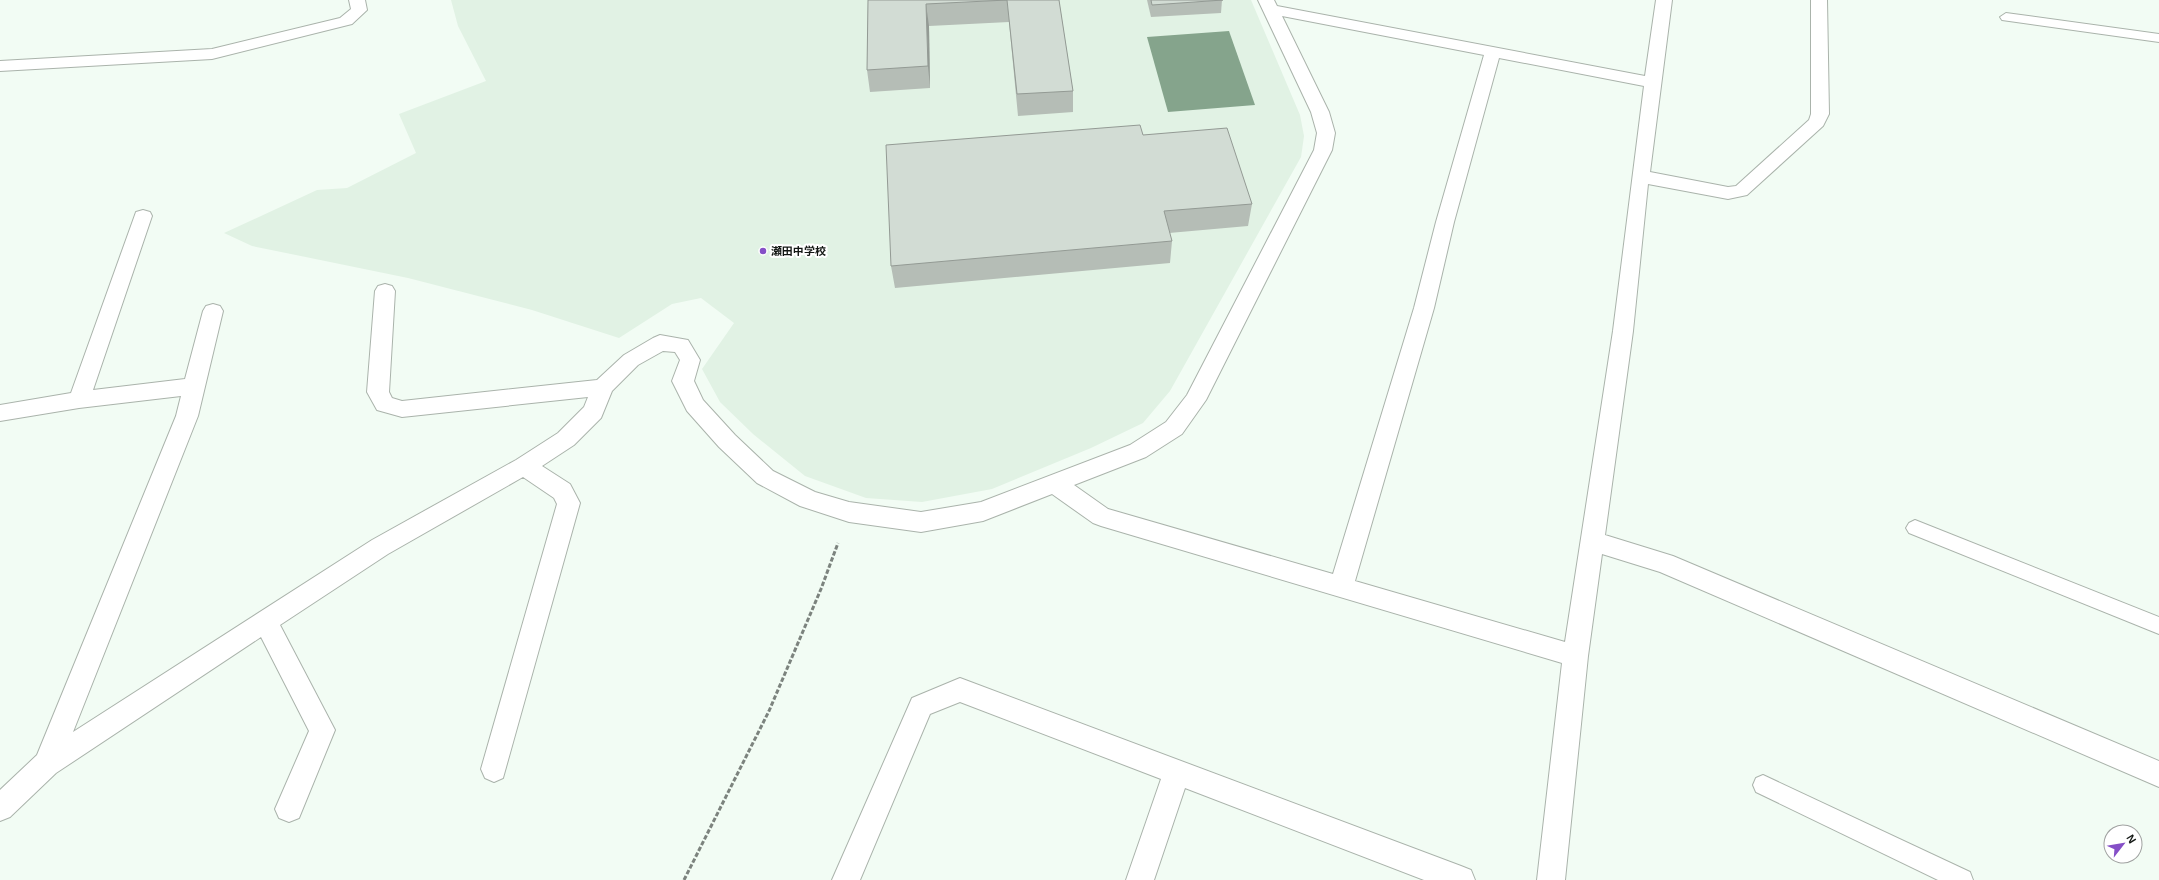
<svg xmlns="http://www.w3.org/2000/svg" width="2159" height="880" viewBox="0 0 2159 880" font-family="Arial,'Noto Sans JP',sans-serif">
  <rect width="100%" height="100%" fill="#f2fcf4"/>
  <polygon fill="#e1f2e4" points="451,0 1251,0 1300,115 1304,136 1301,157 1170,391 1143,423 1091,448 992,489 922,502 866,498 805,476 753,434 720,402 702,369 734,323 701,298 672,304 619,338 532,310 408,278 252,246 224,233 317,190 347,188 416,153 399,114 486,81 458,26"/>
  <polygon fill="#85a48c" points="1229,31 1255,105 1168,112 1147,37"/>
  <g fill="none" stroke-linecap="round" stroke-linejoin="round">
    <defs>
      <g id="lane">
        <polygon points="2006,13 2159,34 2159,42 2002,20 2000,17"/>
        <polygon points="1915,520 2159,617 2159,634 1909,533 1906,528 1909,523"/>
        <polygon points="1763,775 1970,872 1973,880 1938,880 1756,792 1753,785 1756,778"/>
      </g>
      <g id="street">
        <polygon points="349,0 365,0 367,10 352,24 212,59 0,71 0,61 212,49 340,18 351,9"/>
        <path d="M1258 0H1274L1277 6 1645 76 1656 0H1672L1650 172 1728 187 1736 186 1809 120 1811 114V0H1827L1829 114 1823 126 1747 195 1728 199 1648 184 1633 331 1605 535 1673 556 2159 761V787L1660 572 1602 554 1588 656 1565 880H1537L1562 663 1101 526 1093 523 1052 494 983 521 921 532 849 522 800 506 757 483 719 447 687 411 672 381 680 360 675 352 663 351 638 365 612 391 601 418 574 445 542 466 570 484 580 503 503 778 494 782 485 778 481 769 557 504 554 498 523 477 388 554 280 625 335 730 299 818 289 822 279 818 275 809 309 731 261 637 56 773 10 817 0 821V790L37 755 176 416 181 396 79 408 0 421V405L71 393 136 212 143 210 150 212 152 216 93 390 185 379 203 311 206 306 213 304 220 306 223 311 198 416 73 732 372 540 516 460 558 433 584 407 588 397 402 417 377 410 367 392 375 291 378 286 385 284 392 286 395 291 389 392 392 398 402 401 597 380 624 355 653 338 660 335 688 340 700 360 694 381 703 400 735 435 773 471 815 492 849 502 921 512 981 502 1130 445 1166 422 1187 395 1314 150 1317 133 1311 112ZM1282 16 1484 55 1436 222 1414 308 1333 574 1108 509 1074 485 1146 457 1182 434 1206 400 1332 150 1335 133 1329 112ZM1499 58 1644 86 1613 331 1565 642 1355 581 1434 308 1454 222Z"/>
        <polygon points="960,678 1461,866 1471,870 1475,880 1424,880 1185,788 1154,880 1126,880 1161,779 960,702 930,714 860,880 832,880 912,698"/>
      </g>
    </defs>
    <use href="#lane" stroke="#aab3ab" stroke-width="2"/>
    <use href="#street" stroke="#aab3ab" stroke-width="2"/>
    <polyline stroke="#7c837e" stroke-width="3" stroke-dasharray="4.5 2" stroke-linecap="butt" points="684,880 769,711 821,589 838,543"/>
    <use href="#lane" fill="#fff" fill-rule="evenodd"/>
    <use href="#street" fill="#fff" fill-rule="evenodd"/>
  </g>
  <g fill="#b5bdb6">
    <polygon points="868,0 1059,0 1073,91 1073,112 1018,116 1009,22 929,26 930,88 870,92 867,70"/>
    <polygon points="1147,0 1222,0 1221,13 1151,17"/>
    <polygon points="1143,135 1252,204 1248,226 1169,233 1172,241 1170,263 895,288 891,266"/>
  </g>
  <polygon fill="#939a94" points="926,4 929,26 930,88 928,66"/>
  <g fill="#d2dcd4" stroke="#939a94">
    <polygon points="868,0 1059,0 1073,91 1017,94 1007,0 926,4 928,66 867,70"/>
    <polygon points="1151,0 1223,0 1152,5"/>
    <polygon points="1140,125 1143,135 1227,128 1252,204 1164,211 1172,241 891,266 886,145"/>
  </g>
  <circle fill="#854fc7" stroke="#fff" stroke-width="1.5" cx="763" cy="251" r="4"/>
  <g text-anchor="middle" stroke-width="4" stroke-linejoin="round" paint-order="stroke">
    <g font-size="11" font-weight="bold" fill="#121613" stroke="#fff" text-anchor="start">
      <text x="771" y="255">瀬田中学校</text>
    </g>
  </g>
  <g transform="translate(2123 844) rotate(59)"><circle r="19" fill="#ffffff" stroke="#a0a2a1"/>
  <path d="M0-3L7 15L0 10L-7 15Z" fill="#854fc7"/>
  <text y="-6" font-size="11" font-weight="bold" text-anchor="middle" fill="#121613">N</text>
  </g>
</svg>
